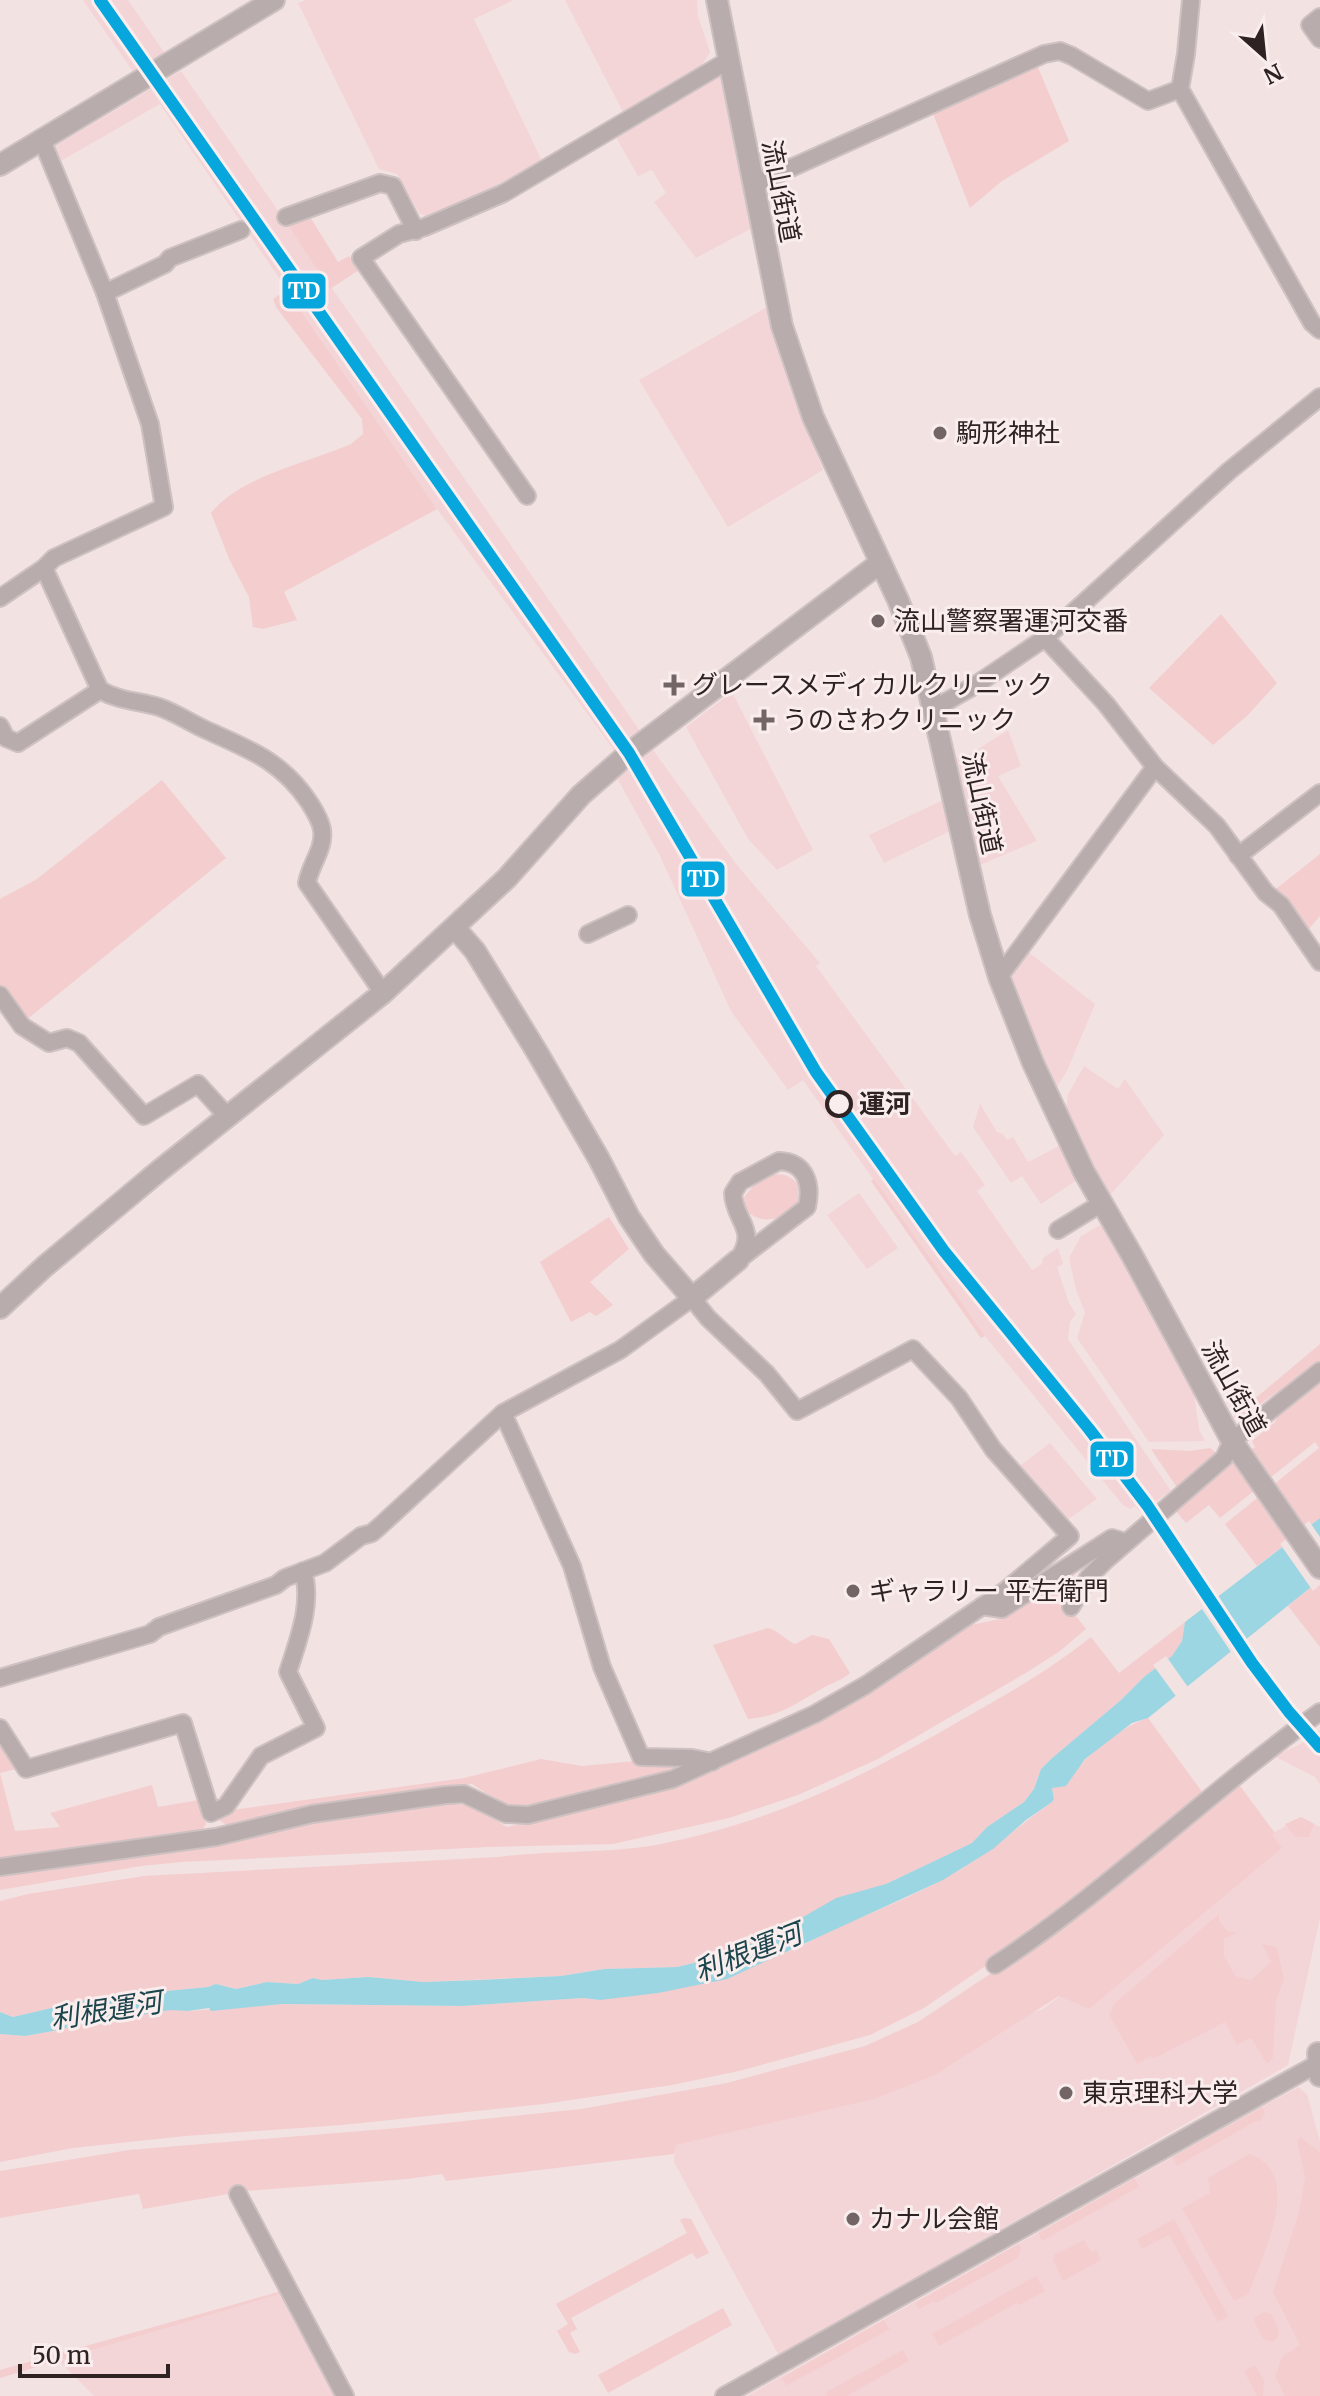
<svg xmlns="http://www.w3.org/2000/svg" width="1320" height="2396" viewBox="0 0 1320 2396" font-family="Merriweather,'Noto Sans JP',serif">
  <rect width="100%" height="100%" fill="#f3e2e2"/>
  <g fill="#f4d5d7">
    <polygon points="83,0 128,0 164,52 134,73"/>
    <polygon points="306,0 514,0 474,19 543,163 459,205 427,217 419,213 397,174 379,169 298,3"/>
    <polygon points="565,0 697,0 698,16 710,52 702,65 624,114"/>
    <polygon points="181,71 640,731 614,750 437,509 160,104 59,162 54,147"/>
    <polygon points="717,74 722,75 752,228 696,258 654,202 666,193 652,170 638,176 616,137"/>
    <polygon points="767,307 790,388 823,470 728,527 639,380"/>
    <polygon points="732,692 813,850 777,870 748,839 686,727"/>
    <polygon points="1008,730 1021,766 998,776 1037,841 980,865 957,758 972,753"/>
    <polygon points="653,750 737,865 820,963 816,966 955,1156 961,1152 985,1185 977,1191 1032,1270 1042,1264 1043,1258 1058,1248 1063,1264 1057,1267 1069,1303 1076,1314 1070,1322 1068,1339 1171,1491 1140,1512 1135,1506 1130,1509 1122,1504 980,1330 803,1080 788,1090 731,1011 660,856 617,778"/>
    <polygon points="943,800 950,831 884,863 869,835"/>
    <polygon points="1027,951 1095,1004 1067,1071 1055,1090 1011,980 1012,969"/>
    <polygon points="1084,1066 1118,1089 1125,1079 1164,1135 1109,1196 1066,1113 1068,1094"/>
    <polygon points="980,1104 997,1132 1003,1134 1007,1140 1013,1137 1028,1162 1059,1146 1077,1180 1041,1204 1022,1176 1011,1183 973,1127"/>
    <polygon points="859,1193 898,1248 867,1269 827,1215"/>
    <polygon points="1104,1223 1194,1393 1199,1430 1205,1441 1149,1442 1077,1338 1085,1312 1076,1290 1069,1258 1081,1236"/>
    <polygon points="1050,1443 1097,1499 1067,1520 1017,1468"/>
    <polygon points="1320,1730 1320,1784 1315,1777 1274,1756 1299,1745"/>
    <polygon points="1301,1817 1320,1827 1320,1918 1288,2065 779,2356 674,2162 675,2145 702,2139 1043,2009 1170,1913 1267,1824 1275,1832"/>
    <polygon points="1298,2087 1307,2094 1320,2141 1320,2396 747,2396"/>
    <polygon points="282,2291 337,2396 94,2396 59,2361"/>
  </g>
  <g fill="#f4cdcf">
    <polygon points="1037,65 1069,141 1002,181 970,208 932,111"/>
    <polygon points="310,217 338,262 349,256 359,270 330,289 288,225"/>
    <path d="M279 295 291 296 437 509 284 592 297 620 263 629 253 627 249 597 230 561 211 513C241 476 307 463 351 444L363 434 362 419 276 307 273 299Z"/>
    <polygon points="1221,614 1277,683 1248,715 1213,745 1149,688"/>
    <polygon points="162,780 226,858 25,1021 0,987 0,899 37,879"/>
    <polygon points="1320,854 1320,916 1307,931 1276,889"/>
    <path d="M770 1175C782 1173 789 1175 798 1184V1201C786 1220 761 1227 745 1209L744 1197 755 1184Z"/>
    <polygon points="874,1179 985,1336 981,1338 871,1181"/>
    <polygon points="609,1217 629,1249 590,1282 613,1305 596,1316 590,1312 571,1322 540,1262"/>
    <polygon points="1320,1344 1320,1362 1242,1417 1232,1418"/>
    <polygon points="1320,1382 1320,1518 1257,1566 1225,1524 1319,1448 1315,1442 1220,1518 1209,1505 1186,1523 1174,1509 1226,1467 1255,1447 1252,1441 1275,1422 1283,1407 1295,1402"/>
    <polygon points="1210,1448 1218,1454 1178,1489 1151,1449 1190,1451"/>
    <polygon points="1086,1562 1058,1593 1086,1629 1060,1651 1029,1671 878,1759 798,1795 729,1818 613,1844 489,1847 182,1862 141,1866 0,1890 0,1874 307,1822 449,1803 472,1806 507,1827 658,1791 699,1777 843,1708 966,1626 1005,1618"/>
    <polygon points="1320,1580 1320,1647 1288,1606"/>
    <path d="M1185 1622 1182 1641 1172 1656 1145 1676 1121 1700 1051 1759 1041 1769 1034 1789 1024 1802 987 1827 972 1843 886 1884 807 1915 765 1939 698 1962 677 1967 604 1969 561 1976 424 1982 368 1977 322 1980 313 1978 298 1984 267 1982 236 1989 216 1984 208 1987 94 1998 13 2017 0 2012V1901L28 1894 144 1876 498 1857C551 1850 603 1854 656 1845 770 1823 864 1777 963 1719 1008 1694 1051 1669 1091 1637L1119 1673Z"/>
    <path d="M768 1628C779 1631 784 1639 795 1644L812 1635 829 1639 850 1673C841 1681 833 1682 823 1688 795 1704 781 1716 748 1719L713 1645Z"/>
    <path d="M1148 1718 1203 1793 1003 1954 924 2008 870 2035 739 2071 672 2085 544 2104 342 2125 185 2136 73 2148 0 2162V2034L25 2036 53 2031 118 2015C141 2017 166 2006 188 2011L282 2004 463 2006 583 1998 600 2000 796 1949C843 1922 894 1906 942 1880 984 1858 1014 1829 1052 1802L1054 1799 1052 1788 1070 1781C1079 1758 1125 1725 1148 1718Z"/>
    <polygon points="0,1745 16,1769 0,1773 15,1831 60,1827 50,1813 152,1785 158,1807 199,1800 206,1824 201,1831 0,1859"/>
    <polygon points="541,1759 582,1766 635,1761 689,1763 668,1774 524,1808 506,1806 472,1784 307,1807 231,1827 220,1821 221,1816 232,1810 464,1778"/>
    <polygon points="1238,1783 1274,1832 1273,1836 1282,1848 1089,2009 1059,1996 935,2075 874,2099 676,2145 674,2154 446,2181 442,2174 408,2179 245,2191 235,2205 229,2194 143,2209 139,2194 0,2218 0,2171 129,2150 398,2128 581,2109 727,2083 865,2046 918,2022 1008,1962 1045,1940"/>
    <polygon points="1301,1817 1314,1824 1309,1837 1295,1837 1285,1824"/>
    <polygon points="1219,1914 1219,1920 1227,1931 1237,1932 1224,1939 1224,1955 1235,1976 1251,1980 1271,1962 1262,1944 1277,1947 1284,1979 1276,2001 1273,2058 1267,2064 1251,2038 1237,2045 1225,2022 1153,2059 1151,2056 1137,2064 1109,2015 1115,2003"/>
    <polygon points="1262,2107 1265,2113 1260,2122 1256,2121 1177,2166 1172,2157"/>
    <polygon points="1300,2137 1320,2152 1320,2396 1285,2396 1275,2377 1282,2357 1300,2345 1273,2292 1299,2212 1305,2177 1297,2141"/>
    <path d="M1249 2154C1306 2172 1262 2255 1249 2294L1234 2301 1182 2208 1210 2193 1208 2178Z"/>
    <polygon points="1135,2178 1139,2187 1042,2241 1038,2233"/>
    <polygon points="684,2218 691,2219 709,2253 697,2259 692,2253 571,2318 577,2329 570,2333 580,2352 575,2354 569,2352 557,2331 568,2324 556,2304 687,2233 680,2220"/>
    <polygon points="1174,2219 1228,2316 1218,2322 1169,2235 1142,2249 1137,2239"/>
    <polygon points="1084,2240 1091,2252 1096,2250 1101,2260 1063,2281 1053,2260 1055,2254"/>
    <polygon points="1018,2244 1021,2248 1018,2258 936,2303 934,2301 919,2309 915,2303"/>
    <polygon points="1036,2276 1045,2291 1020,2305 1017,2303 939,2346 932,2334"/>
    <polygon points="282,2291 283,2293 0,2378 0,2370"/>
    <polygon points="723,2308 732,2325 608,2393 598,2375"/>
    <polygon points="1264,2312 1271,2314 1279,2330 1277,2339 1272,2342 1263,2339 1255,2323 1255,2317"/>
    <polygon points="884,2320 890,2329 786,2386 782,2378"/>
    <polygon points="903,2350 909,2361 847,2396 827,2396 826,2392"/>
    <polygon points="1255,2365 1264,2381 1263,2396 1257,2396 1244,2371"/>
  </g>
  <polygon fill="#9cd6e2" points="1320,1518 1320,1580 1148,1718 1132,1723 1085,1759 1066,1786 1052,1788 1054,1799 1052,1802 1026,1820 993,1849 943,1880 727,1979 658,1993 600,2000 583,1998 463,2006 282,2004 211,2011 209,2008 188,2011 170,2010 134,2016 118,2015 53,2031 25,2036 0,2034 0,2012 13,2017 94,1998 208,1987 216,1984 236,1989 267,1982 298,1984 313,1978 322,1980 368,1977 424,1982 479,1980 561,1976 604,1969 677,1967 698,1962 765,1939 836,1898 886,1884 972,1843 987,1827 1024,1802 1034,1789 1041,1769 1051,1759 1121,1700 1145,1676 1172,1656 1182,1641 1185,1622"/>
  <g fill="#f3e2e2">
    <polygon points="1309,1521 1320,1537 1320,1585 1313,1591 1280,1544"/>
    <polygon points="1212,1596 1246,1646 1233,1655 1200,1606"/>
    <polygon points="1166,1656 1190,1690 1178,1699 1153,1665"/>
  </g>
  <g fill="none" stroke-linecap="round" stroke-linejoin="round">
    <defs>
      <g id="minor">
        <polyline points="1191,0 1186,54 1180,89 1312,323 1320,330"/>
        <polyline points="1320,17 1310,25 1320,39"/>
        <polyline points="753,185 1044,54 1060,51 1072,56 1148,101 1180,89"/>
        <polyline points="286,217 380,183 393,186 416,231"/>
        <polyline points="105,293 165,264 170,258 241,230"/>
        <polyline points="527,496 361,258 399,234 425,227 504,193 729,60"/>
        <polyline points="0,598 44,568 54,558 164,507 150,424 105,293 41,138"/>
        <polyline points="1045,638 1106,704 1155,767 1217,826 1266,893 1281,905 1320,962"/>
        <path d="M100 690C119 701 139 701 159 707 174 712 189 722 204 729 248 749 281 760 309 802 314 810 321 821 322 830 325 848 310 865 307 883L383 993"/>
        <polyline points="935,708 974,686 1045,638 1229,471 1320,397"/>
        <polyline points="0,726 6,738 18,743 100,690 44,568"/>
        <polyline points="1238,856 1320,793"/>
        <polyline points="588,934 628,915"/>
        <polyline points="999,977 1155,767"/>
        <polyline points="0,995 22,1026 49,1043 67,1038 79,1043 144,1116 198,1084 228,1117"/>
        <path d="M779 1161C806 1162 812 1184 807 1207L738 1260C759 1228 734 1222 733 1193L740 1182Z"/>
        <polyline points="1058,1230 1102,1203"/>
        <polyline points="503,1413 572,1566 602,1667 641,1757 692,1758 712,1762"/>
        <polyline points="982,1606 1002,1609 1112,1538 1125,1542"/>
        <polyline points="1071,1607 1088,1578 1105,1561 1224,1458 1232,1441 1320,1371"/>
        <polyline points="0,1678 150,1634 159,1627 276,1585 285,1578 325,1563 361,1536 372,1533 380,1526 503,1413 620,1350 692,1298 708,1318 767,1374 797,1411 913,1349 959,1398 993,1449 1070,1536 1006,1590 866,1685 815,1714 673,1779 528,1815 506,1814 464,1794 446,1795 312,1814 216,1837 0,1867"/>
        <path d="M0 1728 26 1769 183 1723 211 1813 226 1806 261 1756 316 1728 288 1672C298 1640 313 1604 303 1571"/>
        <path d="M995 1965C1109 1890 1208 1792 1320 1712"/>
        <polyline points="238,2194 345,2396"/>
        <polyline points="724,2396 1317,2064"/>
      </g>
      <g id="tertiary">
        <polyline points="717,0 782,326 813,417 898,600 921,657 980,915 999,977 1033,1063 1084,1172 1133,1257 1232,1441 1320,1568"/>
        <polyline points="0,165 274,0"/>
        <polyline points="455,928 475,951 537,1052 599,1159 629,1217 654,1254 692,1298 738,1260"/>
        <polyline points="0,1308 44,1267 159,1171 383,993 507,878 581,795 629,753 880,563"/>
        <polyline points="1318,2053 1320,2076"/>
      </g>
    </defs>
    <use href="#minor" stroke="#cec1c1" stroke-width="20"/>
    <use href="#tertiary" stroke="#cec1c1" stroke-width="24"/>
    <use href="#minor" stroke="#b8acac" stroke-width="16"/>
    <use href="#tertiary" stroke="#b8acac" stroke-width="20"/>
    <defs>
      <polyline id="rail-1" points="100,0 629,753 816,1072 944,1251 1089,1429 1147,1505 1252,1663 1289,1712 1320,1747"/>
    </defs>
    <use href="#rail-1" stroke="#faeded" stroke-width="18"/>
    <use href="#rail-1" stroke="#07a7de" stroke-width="12"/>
  </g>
  <g fill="#736566" stroke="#faeded" stroke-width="3">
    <circle cx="940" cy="433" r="8"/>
    <circle cx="878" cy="621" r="8"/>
    <path d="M670 673h8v8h8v8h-8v8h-8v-8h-8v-8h8z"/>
    <path d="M760 708h8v8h8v8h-8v8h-8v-8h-8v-8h8z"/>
    <circle cx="853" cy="1591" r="8"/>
    <circle cx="1066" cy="2093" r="8"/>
    <circle cx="853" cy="2219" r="8"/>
  </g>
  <circle fill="#faeded" stroke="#2e2223" stroke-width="4" cx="839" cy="1104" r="12"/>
  <g text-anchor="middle" stroke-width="6" stroke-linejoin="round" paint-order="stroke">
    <g font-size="26" fill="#2e2223" stroke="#faeded">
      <text transform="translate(781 191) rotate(79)" y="9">流山街道</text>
      <text transform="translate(982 803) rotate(78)" y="9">流山街道</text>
      <text transform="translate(1234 1388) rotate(61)" y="9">流山街道</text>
    </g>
    <g font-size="26" fill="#2e2223" stroke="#faeded" text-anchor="start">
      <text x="956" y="442">駒形神社</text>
      <text x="894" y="630">流山警察署運河交番</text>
      <text x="692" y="694">グレースメディカルクリニック</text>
      <text x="782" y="729">うのさわクリニック</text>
      <text x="869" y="1600">ギャラリー 平左衛門</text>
      <text x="1082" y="2102">東京理科大学</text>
      <text x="869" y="2228">カナル会館</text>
    </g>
    <g font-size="26" font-weight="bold" fill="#2e2223" stroke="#faeded" text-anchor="start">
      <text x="859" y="1113">運河</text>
    </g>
    <g font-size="28" font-style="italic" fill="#1b454c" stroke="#faeded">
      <text transform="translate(748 1952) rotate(-21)" y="10">利根運河</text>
      <text transform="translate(106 2010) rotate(-9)" y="10">利根運河</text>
    </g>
  </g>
  <g stroke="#faeded" stroke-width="3">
    <rect x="281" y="272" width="46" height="38" rx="8" fill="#07a7de"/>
    <rect x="680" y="860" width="46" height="38" rx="8" fill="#07a7de"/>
    <rect x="1089" y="1440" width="46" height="38" rx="8" fill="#07a7de"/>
  </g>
  <g font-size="22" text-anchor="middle" font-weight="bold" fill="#fff">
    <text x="304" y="299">TD</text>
    <text x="703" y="887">TD</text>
    <text x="1112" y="1467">TD</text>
  </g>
  <g transform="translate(1264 56) rotate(153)" stroke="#faeded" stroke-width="6" paint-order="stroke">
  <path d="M0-6L14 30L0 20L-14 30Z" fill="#2e2223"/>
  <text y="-12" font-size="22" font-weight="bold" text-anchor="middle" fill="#2e2223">N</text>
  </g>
  <path d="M20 2364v12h148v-12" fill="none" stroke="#2e2223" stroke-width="4"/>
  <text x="32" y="2364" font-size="24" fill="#2e2223" stroke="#faeded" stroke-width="6" paint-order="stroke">50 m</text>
</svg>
